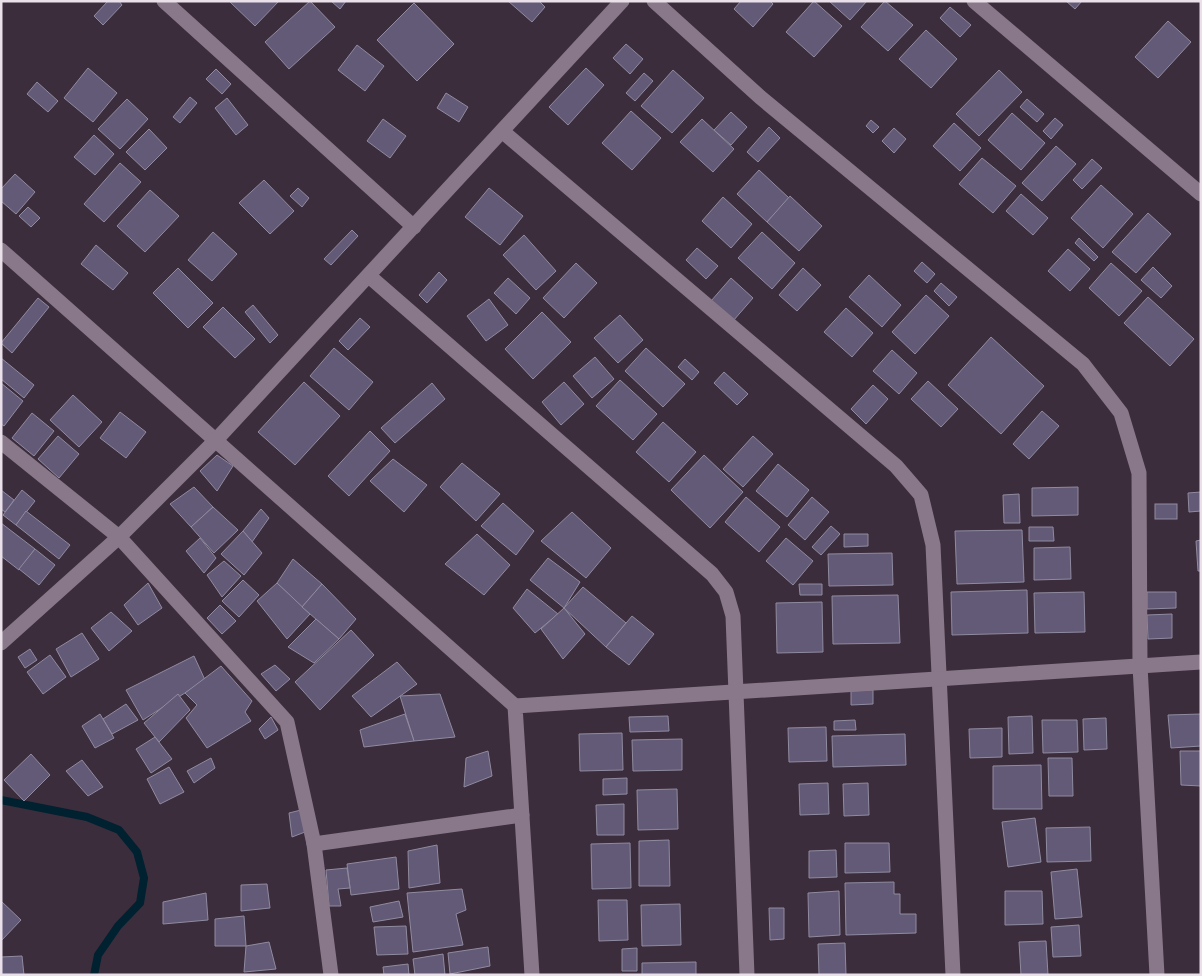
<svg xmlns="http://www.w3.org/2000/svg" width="1202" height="976" viewBox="0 0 1202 976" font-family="'PT Sans Narrow',sans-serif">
  <rect width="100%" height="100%" fill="#3c2d3c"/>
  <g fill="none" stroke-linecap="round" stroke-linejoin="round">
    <polyline stroke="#002130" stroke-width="8" points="1,800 87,817 119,830 137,852 144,878 140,903 118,926 98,955 94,975"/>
  </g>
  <g fill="#625a77" stroke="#908ba0">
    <polygon points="108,1 119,1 122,5 103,25 94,16"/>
    <polygon points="229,1 279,1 255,26"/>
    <polygon points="310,1 335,27 289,69 265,42"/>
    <polygon points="331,1 346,1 340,9"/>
    <polygon points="508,1 539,1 545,7 532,22"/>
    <polygon points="741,1 770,1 773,4 753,27 734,9"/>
    <polygon points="814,1 842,26 814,57 786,32"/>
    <polygon points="829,1 867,1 850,20"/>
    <polygon points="885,1 913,25 888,51 861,27"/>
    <polygon points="1066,1 1082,1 1075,9"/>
    <polygon points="414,3 454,44 417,81 377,40"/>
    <polygon points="950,7 971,25 960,37 940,18"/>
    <polygon points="1168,21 1191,42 1158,78 1135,57"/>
    <polygon points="926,30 957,59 931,88 899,59"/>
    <polygon points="626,44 643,59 630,74 613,58"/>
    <polygon points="357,45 384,66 365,91 338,70"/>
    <polygon points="88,68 117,93 93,122 64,98"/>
    <polygon points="586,68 604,85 568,125 549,107"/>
    <polygon points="216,69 231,84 222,94 206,79"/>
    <polygon points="673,70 704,98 672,133 641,106"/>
    <polygon points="999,70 1022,92 979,136 956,114"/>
    <polygon points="644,73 653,81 635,101 626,93"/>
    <polygon points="37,82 58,101 48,112 27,94"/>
    <polygon points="446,93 468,107 459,122 437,108"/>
    <polygon points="190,97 197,103 180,123 173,117"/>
    <polygon points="227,98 248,125 236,135 215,108"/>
    <polygon points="127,99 148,119 120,149 98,129"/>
    <polygon points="1027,99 1044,114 1037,122 1020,107"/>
    <polygon points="631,111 661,138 632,170 602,143"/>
    <polygon points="731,112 747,127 731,145 714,130"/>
    <polygon points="1012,113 1045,143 1021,170 988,140"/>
    <polygon points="1055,118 1063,125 1051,139 1043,131"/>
    <polygon points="383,119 406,136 390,158 367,141"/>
    <polygon points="702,119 734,149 713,172 680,142"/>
    <polygon points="871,120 879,127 873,133 866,126"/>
    <polygon points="954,123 981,148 960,171 933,146"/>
    <polygon points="769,127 780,138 758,162 747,152"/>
    <polygon points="894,128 906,139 894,153 882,141"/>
    <polygon points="149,129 167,148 145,170 126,152"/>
    <polygon points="94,135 114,154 95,175 74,157"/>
    <polygon points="1056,146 1076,164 1042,201 1022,183"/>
    <polygon points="982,158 1016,186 993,213 959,184"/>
    <polygon points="1092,159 1102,168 1082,189 1073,180"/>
    <polygon points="120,163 141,182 104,222 84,204"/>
    <polygon points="759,170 789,198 767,222 737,194"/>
    <polygon points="15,174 35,192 16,214 1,201 1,189"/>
    <polygon points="264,180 294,211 270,234 239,203"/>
    <polygon points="1101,185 1133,214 1103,248 1071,218"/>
    <polygon points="298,188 309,198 302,207 290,196"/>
    <polygon points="489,188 523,216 500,245 465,217"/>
    <polygon points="150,190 179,216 145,252 117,226"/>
    <polygon points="1021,194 1048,218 1033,235 1006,211"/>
    <polygon points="790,196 822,226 799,251 767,222"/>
    <polygon points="723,197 752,224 731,248 702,221"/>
    <polygon points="28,207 40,218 31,227 19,216"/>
    <polygon points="1148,213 1171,234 1136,273 1112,252"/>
    <polygon points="352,230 358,236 331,265 324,259"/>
    <polygon points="213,232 237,254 212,281 188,260"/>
    <polygon points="762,232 795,263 772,289 738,258"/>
    <polygon points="524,235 556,271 536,290 503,255"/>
    <polygon points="1079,238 1098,257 1094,261 1075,243"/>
    <polygon points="96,245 128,273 113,290 81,264"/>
    <polygon points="697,248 718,266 706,279 686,260"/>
    <polygon points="1068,249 1090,269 1070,291 1048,271"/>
    <polygon points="922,262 935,274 927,283 914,271"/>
    <polygon points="576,263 597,283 564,318 543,298"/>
    <polygon points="1111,263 1142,291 1119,316 1089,288"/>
    <polygon points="1153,267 1172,286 1161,298 1141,280"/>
    <polygon points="178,268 213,303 188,328 153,293"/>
    <polygon points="803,268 821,285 797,311 779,295"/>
    <polygon points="439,272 447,280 427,303 419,295"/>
    <polygon points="869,275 901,305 882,327 849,297"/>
    <polygon points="508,278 530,298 516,314 494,293"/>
    <polygon points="731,278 753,298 733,321 711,301"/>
    <polygon points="941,283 957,297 949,306 934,291"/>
    <polygon points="926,295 949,316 915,354 892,332"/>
    <polygon points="1148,297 1194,339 1170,366 1124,323"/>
    <polygon points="38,298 49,307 12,353 1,343"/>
    <polygon points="489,299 508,325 486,341 467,316"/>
    <polygon points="253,305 278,335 270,343 245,312"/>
    <polygon points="223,307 255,339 235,358 203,327"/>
    <polygon points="846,308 873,333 852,357 824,332"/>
    <polygon points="542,312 571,342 533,379 505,349"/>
    <polygon points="620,315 643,340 618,363 594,338"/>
    <polygon points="360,318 370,327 348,350 339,341"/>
    <polygon points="991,337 1044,386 1001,434 948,385"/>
    <polygon points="334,348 373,382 349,410 310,376"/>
    <polygon points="646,348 685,384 663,407 625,371"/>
    <polygon points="892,350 917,373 899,394 873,371"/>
    <polygon points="595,357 614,379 592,398 573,376"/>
    <polygon points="1,358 34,385 24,398 1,379"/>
    <polygon points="685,359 699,372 692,380 678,367"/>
    <polygon points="724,372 748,394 737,405 714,383"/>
    <polygon points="620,380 657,414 633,440 596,406"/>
    <polygon points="928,381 958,409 941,427 911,399"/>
    <polygon points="304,382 340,416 295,465 258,432"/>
    <polygon points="564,382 584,404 561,425 542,402"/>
    <polygon points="1,383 23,401 4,426 1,424"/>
    <polygon points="432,383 445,399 395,443 381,428"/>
    <polygon points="873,385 888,399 866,424 851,409"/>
    <polygon points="73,395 102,422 79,447 50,420"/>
    <polygon points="1042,411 1059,426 1029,459 1013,444"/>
    <polygon points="120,412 146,432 126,458 100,438"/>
    <polygon points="32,413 54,431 34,456 12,438"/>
    <polygon points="663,422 696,452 669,482 636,452"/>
    <polygon points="370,431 390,451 349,496 328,476"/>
    <polygon points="58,436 79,454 59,478 38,459"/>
    <polygon points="753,436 773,454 743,487 723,469"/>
    <polygon points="217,455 233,466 217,491 200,471"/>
    <polygon points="704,455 743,492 710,528 671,490"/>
    <polygon points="393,459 427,485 404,512 370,481"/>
    <polygon points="462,463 500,494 476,521 440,487"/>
    <polygon points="778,464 809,490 787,517 756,491"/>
    <polygon points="194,487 213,507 191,527 170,504"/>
    <polygon points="1078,487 1078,515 1032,516 1032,488"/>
    <polygon points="1,490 14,500 5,512 1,509"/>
    <polygon points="22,490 35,501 16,525 3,515"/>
    <polygon points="1201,492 1201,511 1189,512 1188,493"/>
    <polygon points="1019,494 1020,523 1004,523 1003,495"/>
    <polygon points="746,497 780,527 759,552 725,522"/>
    <polygon points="812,497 829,512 805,540 788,525"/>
    <polygon points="503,503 534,531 516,555 481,526"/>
    <rect x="1155" y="504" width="22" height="15"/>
    <polygon points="213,507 238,530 214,553 191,527"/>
    <polygon points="261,509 269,518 252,542 243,531"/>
    <polygon points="26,511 70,545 59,559 16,525"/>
    <polygon points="572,512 611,548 586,578 541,541"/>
    <polygon points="1,523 35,549 19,570 1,556"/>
    <polygon points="831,526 840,534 821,555 812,547"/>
    <polygon points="1029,527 1053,527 1054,541 1029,541"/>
    <polygon points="1022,530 1024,582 957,584 955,531"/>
    <polygon points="243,531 262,553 244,575 221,554"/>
    <polygon points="477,534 510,565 484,595 445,564"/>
    <polygon points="844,534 868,534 868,546 844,547"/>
    <polygon points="200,538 216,558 204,573 186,551"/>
    <polygon points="786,538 813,561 793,585 766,561"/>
    <polygon points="1201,540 1201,571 1198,571 1196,541"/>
    <polygon points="1070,547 1071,579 1034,580 1034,548"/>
    <polygon points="35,549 55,565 39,585 19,569"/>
    <polygon points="892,553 893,585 829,586 828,554"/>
    <polygon points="548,558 580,582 564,608 530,580"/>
    <polygon points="293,559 322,584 302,607 277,583"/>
    <polygon points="224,561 241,576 222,597 207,575"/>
    <polygon points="243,580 259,595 239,617 222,601"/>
    <polygon points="148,583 162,608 138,625 124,605"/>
    <polygon points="277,583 310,614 287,639 257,601"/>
    <polygon points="322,584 356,619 339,639 302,607"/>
    <polygon points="799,584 822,584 822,595 800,595"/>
    <polygon points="583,587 626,623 606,647 564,608"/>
    <polygon points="527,589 558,614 535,633 513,608"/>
    <polygon points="1027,590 1028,633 952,635 951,592"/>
    <polygon points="1084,592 1085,632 1035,633 1034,593"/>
    <polygon points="1147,592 1176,592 1176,608 1147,609"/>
    <polygon points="898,595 900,643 833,644 832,596"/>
    <polygon points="822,602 823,652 777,653 776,603"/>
    <polygon points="220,605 236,621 222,634 207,618"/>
    <polygon points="564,608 585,634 563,659 541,629"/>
    <polygon points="111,612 132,631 109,651 91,628"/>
    <polygon points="1172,614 1172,638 1148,639 1147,615"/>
    <polygon points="632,616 654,634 629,665 606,647"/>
    <polygon points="316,619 339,639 314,663 288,647"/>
    <polygon points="351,630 374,655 320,710 295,682"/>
    <polygon points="82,633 99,659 71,677 56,649"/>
    <polygon points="30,649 37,660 25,668 18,657"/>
    <polygon points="50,655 66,677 43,694 27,672"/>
    <polygon points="194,656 205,680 143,720 126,690"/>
    <polygon points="397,662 417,684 371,717 352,696"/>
    <polygon points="275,665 290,679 276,691 261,674"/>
    <polygon points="221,666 252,701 245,712 251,721 207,748 186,718 197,705 185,693"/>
    <polygon points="873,690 873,704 851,705 851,691"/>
    <polygon points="178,694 190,710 159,742 144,723"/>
    <polygon points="440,694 455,737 414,741 400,696"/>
    <polygon points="126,704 138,720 112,734 103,719"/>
    <polygon points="100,714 114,738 95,748 82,726"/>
    <polygon points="405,714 414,741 364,747 360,730"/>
    <polygon points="1201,714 1201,746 1171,748 1168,715"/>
    <polygon points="668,716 669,731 630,732 629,717"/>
    <polygon points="1032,716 1033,753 1009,754 1008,717"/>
    <polygon points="271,717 278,730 265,739 259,729"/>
    <polygon points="1106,718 1107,749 1084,750 1083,719"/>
    <polygon points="855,720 856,730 834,730 834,721"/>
    <polygon points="1042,720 1077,720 1078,752 1043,753"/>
    <polygon points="826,727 827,761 789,762 788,728"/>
    <polygon points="1002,728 1002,757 970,758 969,729"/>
    <polygon points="622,733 623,770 580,771 579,734"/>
    <polygon points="905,734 906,765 833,767 832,736"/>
    <polygon points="155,737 172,759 151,773 136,749"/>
    <polygon points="682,739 682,770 633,771 632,740"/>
    <polygon points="488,751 492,776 464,787 466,758"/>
    <polygon points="1180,751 1201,751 1201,786 1181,785"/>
    <polygon points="31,754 50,775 24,801 4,780"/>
    <polygon points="211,758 215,768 194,783 187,771"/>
    <polygon points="1048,758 1072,758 1073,796 1049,796"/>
    <polygon points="82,760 103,787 88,796 66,771"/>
    <polygon points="1041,765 1042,809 993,809 993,766"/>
    <polygon points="169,767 184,792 160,804 147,779"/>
    <polygon points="627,778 627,794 603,795 603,779"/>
    <polygon points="828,783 829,814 800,815 799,784"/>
    <polygon points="868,783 869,815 844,816 843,784"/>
    <polygon points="677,789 678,829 638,830 637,790"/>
    <polygon points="624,804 624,835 597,835 596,805"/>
    <polygon points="301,810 305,832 292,837 289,813"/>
    <polygon points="1035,818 1041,862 1008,867 1002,822"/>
    <polygon points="1090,827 1091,861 1047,862 1046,828"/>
    <polygon points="669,840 670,886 639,886 639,841"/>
    <polygon points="630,843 631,888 592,889 591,844"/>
    <polygon points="845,843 889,843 890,872 845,873"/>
    <polygon points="437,845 440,883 409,888 408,851"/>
    <polygon points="836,850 837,877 809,878 809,851"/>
    <polygon points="396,857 399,889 351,895 347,864"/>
    <polygon points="347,868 350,888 338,889 341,906 329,906 326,870"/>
    <polygon points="1077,869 1082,917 1055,919 1051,872"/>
    <polygon points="894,882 894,894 900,894 900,914 916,914 916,933 846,935 845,883"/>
    <polygon points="267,884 270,908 241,911 241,885"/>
    <polygon points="462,889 466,910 456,914 463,945 413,952 407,893"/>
    <polygon points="839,891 840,935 809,937 808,893"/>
    <polygon points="1005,891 1042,891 1043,924 1005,925"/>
    <polygon points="206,893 208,920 163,924 163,902"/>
    <polygon points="598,900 627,900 628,940 599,941"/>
    <polygon points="1,901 21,920 1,941"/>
    <polygon points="399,901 403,917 373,922 370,907"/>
    <polygon points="680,904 681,945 642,946 641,905"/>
    <polygon points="769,908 784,908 784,939 770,940"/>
    <polygon points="244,916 246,946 215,946 215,919"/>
    <polygon points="1079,925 1081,956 1053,957 1051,927"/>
    <polygon points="406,926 408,954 377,955 374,927"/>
    <polygon points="1046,941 1048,975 1021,975 1019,942"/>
    <polygon points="269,942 276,969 244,972 246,946"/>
    <polygon points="845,943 846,975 819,975 818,944"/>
    <polygon points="488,947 490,966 450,974 448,953"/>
    <polygon points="637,948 637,971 622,971 622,949"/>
    <polygon points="443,954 445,975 415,975 413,959"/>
    <polygon points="22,956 24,975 1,975 1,957"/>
    <polygon points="696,962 696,975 642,975 642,963"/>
    <polygon points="408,964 409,975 384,975 383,967"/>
  </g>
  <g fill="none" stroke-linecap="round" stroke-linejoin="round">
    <g stroke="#897889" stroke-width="15">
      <polyline points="164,1 414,227"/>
      <polyline points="654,1 760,97 1083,364 1121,413 1139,473 1140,666 1157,975"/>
      <polyline points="974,1 1201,194"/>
      <polyline points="502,131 896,466 921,495 933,545 953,975"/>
      <polyline points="1,250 515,706"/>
      <polyline points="369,276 712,574 726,592 733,616 747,975"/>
      <polyline points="1,442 119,537 287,722 314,844 331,975"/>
      <polyline points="1,643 119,537 216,440 622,1"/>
      <polyline points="314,844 522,815"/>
      <polyline points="532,975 515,706 1201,662"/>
    </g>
  </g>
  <rect width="1202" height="976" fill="none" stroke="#eae0ea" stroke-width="5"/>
</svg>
